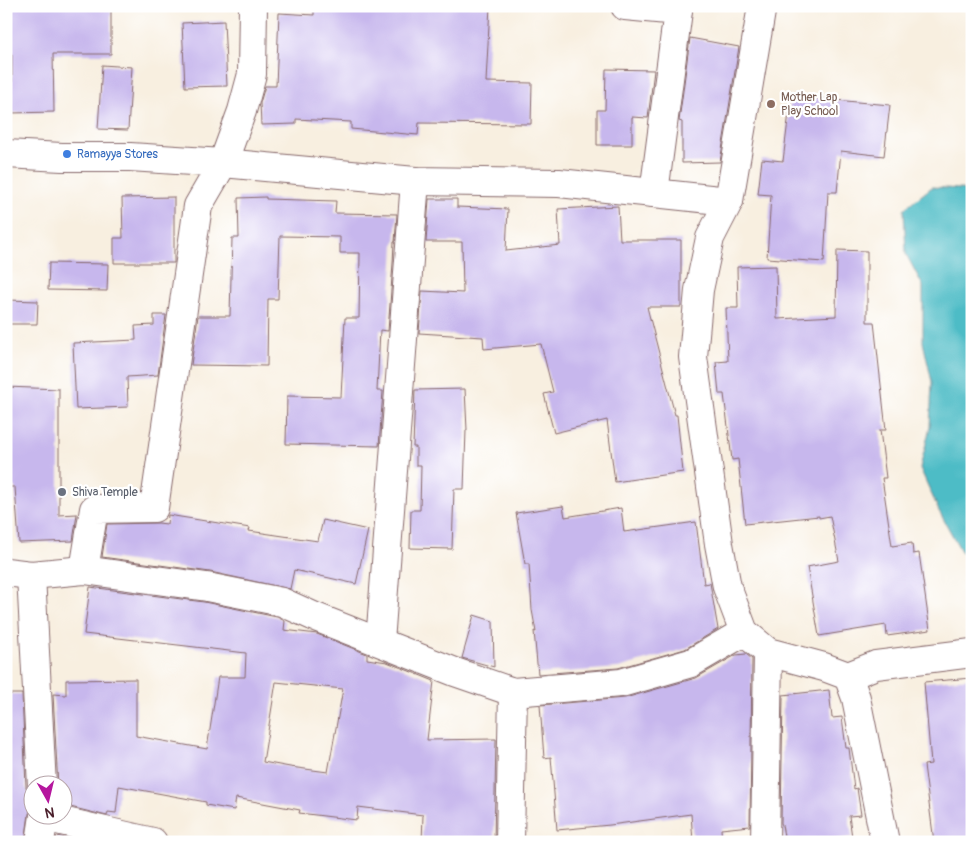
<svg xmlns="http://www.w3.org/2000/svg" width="978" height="848" viewBox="0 0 978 848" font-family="Pangolin,sans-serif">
  <rect width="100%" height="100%" fill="#fff"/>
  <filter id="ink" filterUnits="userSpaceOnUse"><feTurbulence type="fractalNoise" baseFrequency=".02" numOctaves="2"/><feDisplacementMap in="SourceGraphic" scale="10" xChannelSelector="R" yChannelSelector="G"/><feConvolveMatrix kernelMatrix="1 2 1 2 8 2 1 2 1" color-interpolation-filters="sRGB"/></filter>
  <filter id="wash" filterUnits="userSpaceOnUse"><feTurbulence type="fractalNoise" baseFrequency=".0096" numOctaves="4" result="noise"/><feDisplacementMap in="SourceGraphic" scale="20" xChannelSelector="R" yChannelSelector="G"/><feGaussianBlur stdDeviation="1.12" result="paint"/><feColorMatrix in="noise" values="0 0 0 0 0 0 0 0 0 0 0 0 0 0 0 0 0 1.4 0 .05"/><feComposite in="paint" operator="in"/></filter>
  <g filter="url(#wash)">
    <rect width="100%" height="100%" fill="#f8efe0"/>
    <polygon fill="#4ebcc6" stroke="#4c6e78" points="932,187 972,190 972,566 961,551 939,511 920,468 930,427 932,382 923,342 923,286 906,254 904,209"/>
    <g id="blocks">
      <g fill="#c7b7ed" fill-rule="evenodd">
        <polygon points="6,6 111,6 111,54 53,54 54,112 12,113 12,54 6,54"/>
        <polygon points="314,6 490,6 486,82 532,83 531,124 419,123 418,135 351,129 351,122 296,119 296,124 261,125 260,103 265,86 276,86 279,13 314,15"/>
        <polygon points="224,21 227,86 185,87 182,23"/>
        <polygon points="690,38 739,47 720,162 682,163 682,122 679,121"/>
        <polygon points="102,65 132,67 128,130 98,129"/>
        <polygon points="606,69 654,70 648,118 632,117 632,145 597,145 597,110 605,110"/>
        <polygon points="791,96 890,105 884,156 841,151 837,192 828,192 824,262 767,258 771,195 758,194 762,159 783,161"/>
        <polygon points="174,197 174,263 114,263 114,238 123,238 122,198"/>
        <polygon points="266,197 266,199 336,201 335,213 397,214 395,242 394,242 393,263 388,331 380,330 377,391 383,391 379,446 286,444 287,396 341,397 345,318 359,318 360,253 340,253 340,237 280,236 278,299 268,299 267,366 191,365 198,316 230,316 232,238 239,238 238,198"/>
        <polygon points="429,199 457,199 457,207 508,209 506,251 560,245 558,209 618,206 620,240 681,240 681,307 647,307 675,415 677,415 683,472 615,482 607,420 554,433 544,394 553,392 541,344 484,349 483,337 419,333 422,291 463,293 462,242 426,242"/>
        <polygon points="837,250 867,251 867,322 874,322 886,430 880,430 886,478 882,478 892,546 912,543 913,554 919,553 930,630 887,636 886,625 819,636 807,567 839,561 830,516 819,518 819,516 745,524 738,459 732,460 724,394 719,394 716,362 728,361 726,308 738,308 737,267 776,266 777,319 836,316"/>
        <polygon points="49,263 108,264 107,291 48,290"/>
        <polygon points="8,300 38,301 37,324 8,324"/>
        <polygon points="154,315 166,315 158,375 127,377 128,407 76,409 73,343 136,340 135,326 154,325"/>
        <polygon points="6,387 59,389 59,515 77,514 73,541 19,543 15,487 6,487"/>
        <polygon points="465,389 467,430 466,430 464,489 454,489 452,549 410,548 411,510 420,510 421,465 416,465 416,447 413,447 415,390"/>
        <polygon points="563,506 565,517 621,508 624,532 696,522 704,584 710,583 718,629 685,649 618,668 538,674 534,631 536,632 532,610 529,564 525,564 516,513"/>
        <polygon points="168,515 250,528 249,531 318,541 323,520 368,530 356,584 294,570 290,589 210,572 102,557 107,524 158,523 167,524"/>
        <path d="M90 587 204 602 277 617 285 621 284 630 317 634 367 654V659L387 662 434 681 427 740 496 739 494 842H422L423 815 358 807 357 820 299 813 300 810 236 798 234 810 206 805V802L119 786 116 813 108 812 107 816 62 805V786H58L53 694 66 695V680L136 679V736L207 749 218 677H245L246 653 84 634ZM276 682 343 689 328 772 290 767 263 762Z"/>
        <polygon points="474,615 493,621 494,667 462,658"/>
        <polygon points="746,654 752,659 750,826 721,829 722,842 693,842 691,814 610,825 557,830 551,757 544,758 540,705 625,698 696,678 736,655"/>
        <polygon points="972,678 972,842 934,842 924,765 931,764 924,682"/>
        <polygon points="829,690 832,718 842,717 846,748 849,748 854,789 857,788 861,815 849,816 852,837 818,842 785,842 782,825 781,823 783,695"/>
        <polygon points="6,694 22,694 26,787 29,794 32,798 32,806 29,814 25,842 6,842"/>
        <polygon points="57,836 82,842 56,842"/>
      </g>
    </g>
  </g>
  <g filter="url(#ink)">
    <use href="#blocks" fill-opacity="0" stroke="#87686a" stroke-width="1"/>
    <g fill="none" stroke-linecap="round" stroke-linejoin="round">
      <defs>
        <g id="minor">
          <polyline points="625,6 678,11 654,193"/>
          <polyline points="762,6 729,201 710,238 699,290 693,357 719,544 727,587 744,632 768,652 824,667 848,676 856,698 885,842"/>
          <polyline points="6,154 62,157 130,157 223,163 415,181 559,183 729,201"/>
          <polyline points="84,570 94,509 154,508 198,206 223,163 242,111 252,74 253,6"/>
          <polyline points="6,572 31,575 84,570 207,587 282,602 313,616 455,672 513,692 621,683 691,663 744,632"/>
          <polyline points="31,575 42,786"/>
          <polyline points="380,642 415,181"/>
          <polyline points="848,676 876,665 972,653"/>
          <polyline points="44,817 153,842"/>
          <polyline points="40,842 44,816"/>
          <polyline points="510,842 513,692"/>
          <polyline points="765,842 768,652"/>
        </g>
      </defs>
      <use href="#minor" stroke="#87686a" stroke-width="30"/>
      <use href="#minor" stroke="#fff" stroke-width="28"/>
    </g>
  </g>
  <circle fill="#8d6e63" stroke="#fff" stroke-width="2" cx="771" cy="104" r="5"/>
  <circle fill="#3f7fe0" stroke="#fff" stroke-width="2" cx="67" cy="154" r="5"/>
  <circle fill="#6b7280" stroke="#fff" stroke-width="2" cx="62" cy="492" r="5"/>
  <g text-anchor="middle" stroke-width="4.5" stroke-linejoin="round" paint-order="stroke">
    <g font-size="12" fill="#785e54" stroke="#fff" text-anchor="start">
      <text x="781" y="101">Mother Lap<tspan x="781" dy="14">Play School</tspan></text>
    </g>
    <g font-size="12" fill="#366cbe" stroke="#fff" text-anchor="start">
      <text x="77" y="158">Ramayya Stores</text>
    </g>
    <g font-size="12" fill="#5b616d" stroke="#fff" text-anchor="start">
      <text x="72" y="496">Shiva Temple</text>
    </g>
  </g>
  <rect width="978" height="848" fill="none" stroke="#fff" stroke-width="25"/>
  <g transform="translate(48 800) rotate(172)"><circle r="24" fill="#ffffff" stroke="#b7a5aa"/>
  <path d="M0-4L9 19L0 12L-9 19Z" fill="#b5179e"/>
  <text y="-8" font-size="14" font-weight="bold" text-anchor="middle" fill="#4a1f2b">N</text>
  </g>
</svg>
